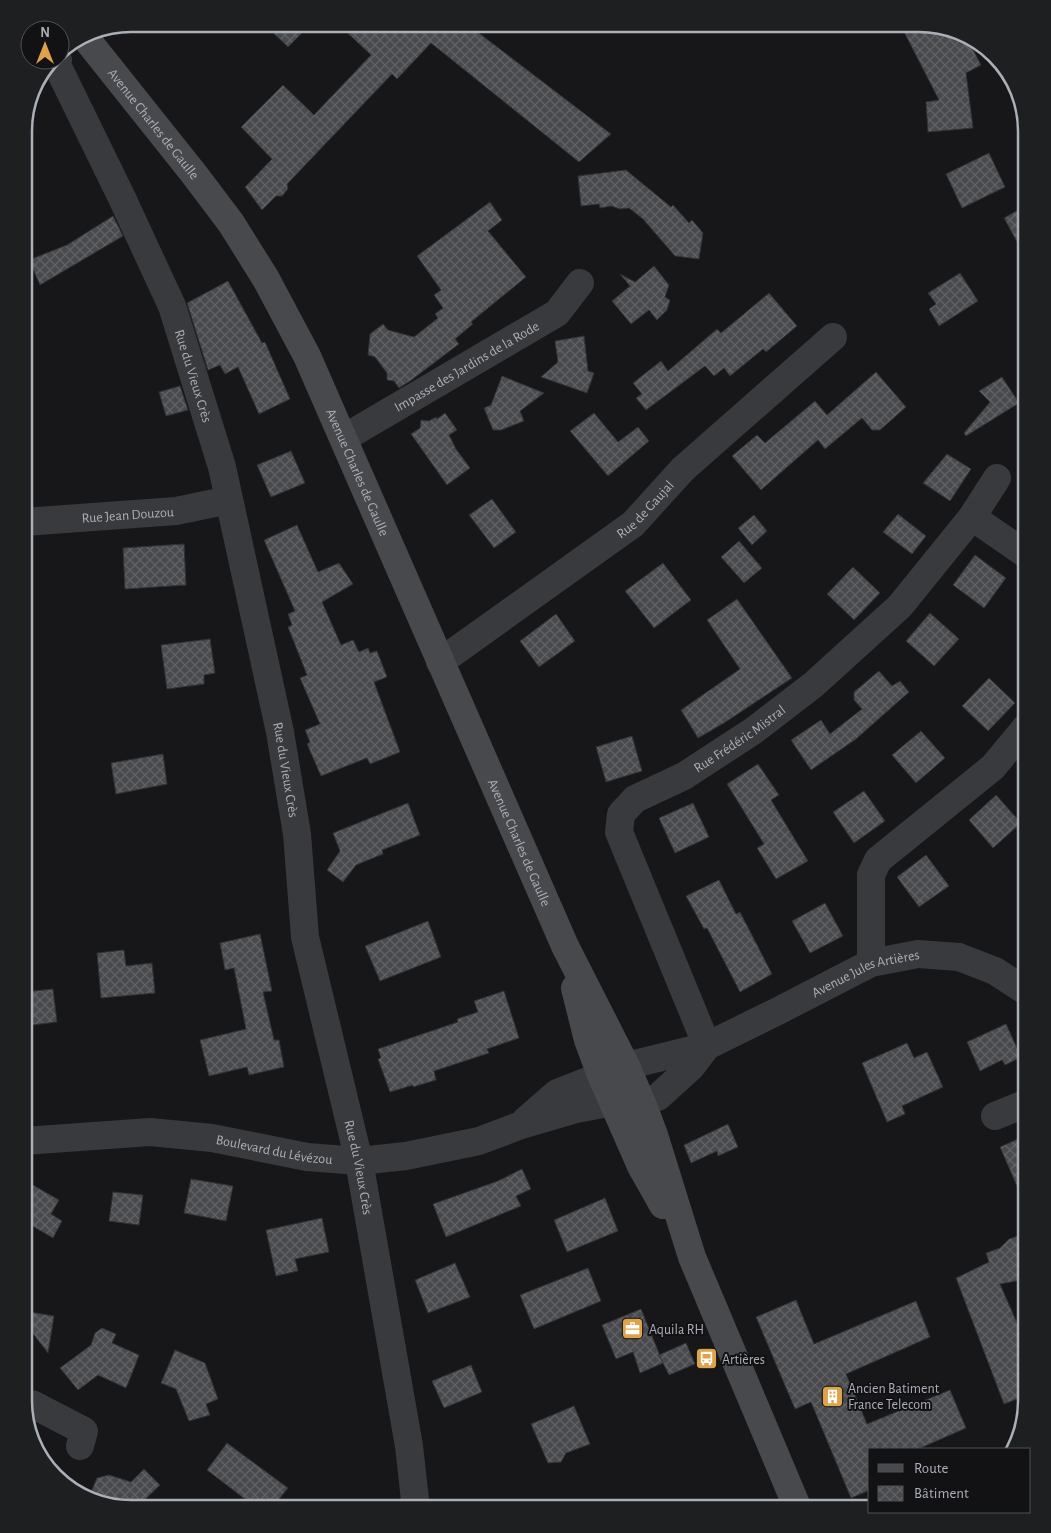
<svg xmlns="http://www.w3.org/2000/svg" width="1051" height="1533" viewBox="0 0 1051 1533" font-family="'Alegreya Sans',sans-serif">
  <defs>
    <pattern id="building-cross-hatch" width="8" height="8" patternUnits="userSpaceOnUse" patternTransform="scale(1.25)"><rect width="8" height="8" fill="#494a4e"/><path d="M0 0l8 8M0 8l8-8" fill="none" stroke="#616265"/></pattern>
  </defs>
  <rect width="100%" height="100%" fill="#171719"/>
  <g fill="url(#building-cross-hatch)" stroke="#313235">
    <polygon points="264,24 311,24 288,47"/>
    <polygon points="338,24 467,24 611,134 579,162 431,43 397,79 392,74 287,184 288,189 282,196 276,196 262,210 245,187 272,159 241,127 283,85 314,115 371,55"/>
    <polygon points="900,24 927,24 966,36 981,65 966,73 973,128 928,132 926,102 939,100"/>
    <polygon points="989,153 1005,187 962,208 946,174"/>
    <polygon points="626,170 671,207 673,205 689,223 692,220 703,233 699,259 675,256 643,219 629,208 620,209 611,206 600,208 599,204 581,206 578,176"/>
    <polygon points="490,202 502,220 488,231 526,277 471,322 473,324 455,339 459,344 410,381 399,388 394,381 387,380 387,373 375,357 368,355 370,334 383,324 388,330 414,337 438,318 435,314 443,308 434,295 441,290 417,256"/>
    <polygon points="1027,205 1027,260 1004,218"/>
    <polygon points="113,216 123,236 40,285 29,260 67,245"/>
    <polygon points="654,266 669,285 665,297 670,300 667,310 657,320 649,310 631,324 612,301 630,286 620,274 635,282"/>
    <polygon points="960,273 978,301 939,326 929,309 936,304 928,293"/>
    <polygon points="228,281 262,343 265,342 290,399 259,414 238,367 225,374 220,365 208,370 187,303"/>
    <polygon points="769,293 797,326 766,352 763,349 730,376 724,368 714,376 705,366 646,410 636,398 642,394 633,383 661,361 668,371 717,329 721,333"/>
    <polygon points="584,336 588,371 594,373 587,393 541,377 558,362 555,341"/>
    <polygon points="876,372 906,407 880,430 872,430 862,418 825,449 818,440 761,490 732,456 757,435 765,443 815,401 827,415"/>
    <polygon points="502,376 544,393 520,411 524,421 501,430 493,430 484,408 491,405"/>
    <polygon points="1002,377 1019,403 966,436 964,433 990,402 979,391"/>
    <polygon points="180,386 188,410 166,416 159,392"/>
    <polygon points="445,413 457,430 449,435 456,449 470,468 447,485 411,434 420,428 421,420 429,421 436,417 437,419"/>
    <polygon points="594,413 618,442 638,427 649,441 608,476 570,431"/>
    <polygon points="291,451 305,483 271,497 257,465"/>
    <polygon points="947,454 971,469 950,501 923,483"/>
    <polygon points="492,499 516,532 494,548 469,515"/>
    <polygon points="898,514 926,536 912,554 883,532"/>
    <polygon points="754,515 767,531 752,545 738,528"/>
    <polygon points="297,525 318,572 339,563 353,584 322,602 341,645 353,640 359,652 368,648 370,653 377,651 387,677 374,682 400,752 370,764 367,758 321,776 307,744 310,742 305,730 320,724 300,678 307,675 288,627 292,625 288,614 295,611 264,540"/>
    <polygon points="739,541 762,568 744,583 721,557"/>
    <polygon points="184,544 186,585 125,589 123,548"/>
    <polygon points="975,555 1006,578 984,608 953,585"/>
    <polygon points="663,563 691,600 654,628 625,591"/>
    <polygon points="853,567 880,593 854,620 827,594"/>
    <polygon points="737,599 792,678 724,723 698,738 681,710 740,669 707,620"/>
    <polygon points="930,613 959,639 934,666 906,641"/>
    <polygon points="556,614 575,641 539,667 520,641"/>
    <polygon points="210,639 215,673 204,675 204,684 167,689 161,645"/>
    <polygon points="879,671 892,686 900,681 909,692 856,739 811,770 791,740 821,720 830,734 862,709 854,700 854,692"/>
    <polygon points="989,678 1015,703 988,731 962,706"/>
    <polygon points="921,731 945,758 916,783 892,755"/>
    <polygon points="632,736 642,771 606,782 596,747"/>
    <polygon points="163,754 167,784 116,794 111,763"/>
    <polygon points="758,764 779,795 771,800 808,861 776,879 757,848 764,844 727,784"/>
    <polygon points="864,791 885,821 854,843 833,812"/>
    <polygon points="996,795 1021,823 993,848 969,820"/>
    <polygon points="408,803 420,835 382,850 383,854 356,865 343,882 327,870 340,851 333,833"/>
    <polygon points="693,803 709,837 675,853 659,818"/>
    <polygon points="926,855 949,886 919,907 897,877"/>
    <polygon points="719,880 736,914 740,912 772,974 740,992 707,928 704,929 686,896"/>
    <polygon points="825,903 843,936 810,953 792,921"/>
    <polygon points="428,921 441,957 380,981 365,946"/>
    <polygon points="260,934 272,991 263,992 274,1040 279,1040 284,1067 249,1075 247,1067 209,1076 200,1040 246,1029 234,968 225,970 220,943"/>
    <polygon points="124,950 126,966 152,963 155,993 101,998 97,953"/>
    <polygon points="53,989 57,1022 24,1026 24,992"/>
    <polygon points="504,991 519,1038 487,1049 489,1053 434,1071 436,1080 413,1087 413,1085 390,1092 378,1059 381,1058 378,1049 458,1022 457,1019 478,1012 474,1001"/>
    <polygon points="1006,1024 1021,1057 1005,1065 1002,1060 980,1071 967,1042"/>
    <polygon points="907,1043 914,1058 927,1052 943,1087 902,1106 905,1114 887,1122 862,1063"/>
    <polygon points="728,1124 738,1147 718,1156 717,1151 691,1163 684,1145"/>
    <polygon points="1027,1135 1027,1209 1000,1147"/>
    <polygon points="522,1169 531,1189 516,1196 521,1206 446,1237 433,1204 498,1181"/>
    <polygon points="191,1179 233,1186 226,1221 184,1213"/>
    <polygon points="24,1180 59,1200 51,1214 62,1221 53,1238 24,1221"/>
    <polygon points="113,1192 143,1195 139,1225 109,1221"/>
    <polygon points="605,1198 618,1231 567,1252 554,1220"/>
    <polygon points="322,1218 329,1252 295,1259 298,1271 276,1276 266,1230"/>
    <polygon points="1027,1233 1027,1279 1000,1284 1027,1346 1027,1395 1004,1404 956,1278 989,1262 986,1253 1000,1248 1009,1239"/>
    <polygon points="455,1263 470,1297 428,1313 415,1280"/>
    <polygon points="588,1268 601,1301 534,1329 520,1295"/>
    <polygon points="796,1300 814,1344 916,1301 930,1337 846,1374 867,1424 950,1390 966,1428 918,1449 870,1449 870,1490 851,1498 811,1402 795,1409 756,1317"/>
    <polygon points="641,1309 663,1363 640,1373 633,1352 616,1359 602,1325"/>
    <polygon points="29,1312 54,1316 48,1353 28,1327"/>
    <polygon points="102,1328 116,1334 112,1343 139,1355 131,1376 126,1388 98,1375 78,1390 60,1368 91,1345 95,1333"/>
    <polygon points="686,1343 695,1364 669,1375 659,1355"/>
    <polygon points="175,1350 205,1363 218,1399 206,1404 210,1415 189,1421 176,1389 161,1383"/>
    <polygon points="471,1365 482,1392 444,1408 432,1381"/>
    <polygon points="574,1406 590,1444 566,1453 561,1462 548,1463 531,1424"/>
    <polygon points="227,1443 288,1488 271,1509 258,1509 207,1470"/>
    <polygon points="144,1469 160,1485 137,1507 133,1509 124,1509 89,1497 97,1478 109,1475 131,1482"/>
  </g>
  <g fill="none" stroke-linecap="round" stroke-linejoin="round">
    <g stroke="#383a3d" stroke-width="28">
      <path id="s1" d="M58 60 56 63 122 198 172 306 222 467 280 732 297 834 305 937 359 1161 409 1446 416 1509"/>
      <path id="s2" d="M344 438 557 313 580 283"/>
      <polyline points="972,517 997,478"/>
      <path id="s3" d="M24 522 176 511 229 500"/>
      <path id="s4" d="M440 662 633 524 683 469 833 337"/>
      <polyline points="871,963 871,875 878,860 993,767 1027,726"/>
      <path id="s5" d="M707 1046 619 832 621 814 635 799 684 776 753 731 813 685 900 606 972 517 1027 555"/>
      <polyline points="628,1085 642,1103 658,1097 691,1067 707,1046"/>
      <polyline points="995,1116 1027,1103"/>
      <path id="s6" d="M526 1120 557 1093 626 1066 707 1046 778 1011 871 963 918 954 959 957 995 971 1027 992"/>
      <path id="s7" d="M24 1141 150 1132 212 1138 307 1157 359 1161 406 1156 479 1141 521 1125 576 1109 614 1102 637 1103"/>
      <polyline points="25,1405 32,1404 84,1431 80,1446"/>
    </g>
    <g stroke="#47494d" stroke-width="28">
      <path id="s8" d="M84 36 194 174 231 223 266 279 307 356 565 946 626 1066 642 1103 654 1135 692 1257 798 1509"/>
      <polyline points="575,988 588,1040 601,1075 641,1166 663,1205"/>
    </g>
  </g>
  <defs>
    <symbol id="office-square" viewBox="-11 -11 22 22"><rect x="-9" y="-9" width="18" height="18" rx="4" fill="#e0a248" stroke="#121214"/><path d="M-6-3h4V-5.5h4V-3h4V5H-6ZM-1-4.5V-3h2v-1.5ZM-6 0V1H6V0Z" fill="#fff"/></symbol>
    <symbol id="bus-square" viewBox="-11 -11 22 22"><rect x="-9" y="-9" width="18" height="18" rx="4" fill="#e0a248" stroke="#121214"/><path d="M-5-6H5V4H4V6H2V4H-2V6H-4V4H-5ZM-3.5-4V0h7V-4ZM-3.5 1.2v1.5H-2V1.2ZM2 1.2v1.5H3.5V1.2Z" fill="#fff"/></symbol>
    <symbol id="building-square" viewBox="-11 -11 22 22"><rect x="-9" y="-9" width="18" height="18" rx="4" fill="#e0a248" stroke="#121214"/><path d="M-4-6H4V6H1V3H-1V6H-4ZM-2.5-4.3h1.7v1.8h-1.7ZM.8-4.3h1.7v1.8H.8ZM-2.5-1h1.7V.8h-1.7ZM.8-1h1.7V.8H.8Z" fill="#fff"/></symbol>
  </defs>
  <g fill-rule="evenodd">
    <use href="#office-square" x="620" y="1316" width="25" height="25"/>
    <use href="#bus-square" x="694" y="1346" width="25" height="25"/>
    <use href="#building-square" x="820" y="1384" width="25" height="25"/>
  </g>
  <g text-anchor="middle" stroke-width="4" stroke-linejoin="round" paint-order="stroke">
    <g font-size="14" fill="#abafb7" stroke="#121214">
      <text dy="5" stroke="none"><textPath href="#s8" startOffset="112">Avenue Charles de Gaulle</textPath></text>
      <text dy="5" stroke="none"><textPath href="#s2" startOffset="142">Impasse des Jardins de la Rode</textPath></text>
      <text dy="5" stroke="none"><textPath href="#s1" startOffset="346">Rue du Vieux Crès</textPath></text>
      <text dy="5" stroke="none"><textPath href="#s8" startOffset="518">Avenue Charles de Gaulle</textPath></text>
      <text dy="5" stroke="none"><textPath href="#s4" startOffset="256">Rue de Gaujal</textPath></text>
      <text dy="5" stroke="none"><textPath href="#s3" startOffset="104">Rue Jean Douzou</textPath></text>
      <text dy="5" stroke="none"><textPath href="#s5" startOffset="391">Rue Frédéric Mistral</textPath></text>
      <text dy="5" stroke="none"><textPath href="#s1" startOffset="751">Rue du Vieux Crès</textPath></text>
      <text dy="5" stroke="none"><textPath href="#s8" startOffset="922">Avenue Charles de Gaulle</textPath></text>
      <text dy="5" stroke="none"><textPath href="#s6" startOffset="374">Avenue Jules Artières</textPath></text>
      <text dy="5" stroke="none"><textPath href="#s7" startOffset="252">Boulevard du Lévézou</textPath></text>
      <text dy="5" stroke="none"><textPath href="#s1" startOffset="1156">Rue du Vieux Crès</textPath></text>
    </g>
    <g font-size="14" fill="#abafb7" stroke="#121214" text-anchor="start">
      <text x="649" y="1334">Aquila RH</text>
      <text x="722" y="1364">Artières</text>
      <text x="848" y="1393">Ancien Batiment<tspan x="848" dy="16">France Telecom</tspan></text>
    </g>
  </g>
  <path d="M0 0H1051V1533H0ZM131 32H919A99 99 0 0 1 1018 131V1401A99 99 0 0 1 919 1500H131A99 99 0 0 1 32 1401V131A99 99 0 0 1 131 32Z" fill="#1e1f21" fill-rule="evenodd"/>
  <path fill="none" stroke="#abafb7" stroke-width="2.5" d="M131 32H919A99 99 0 0 1 1018 131V1401A99 99 0 0 1 919 1500H131A99 99 0 0 1 32 1401V131A99 99 0 0 1 131 32Z"/>
  <rect x="868" y="1448" width="162" height="65" fill="#121214" stroke="#4f5155"/>
  <rect x="878" y="1464" width="25" height="8" fill="#47494d" stroke="#4f5155"/>
  <text x="914" y="1473" font-size="15" fill="#abafb7">Route</text>
  <rect x="878" y="1486" width="25" height="15" fill="url(#building-cross-hatch)" stroke="#4f5155"/>
  <text x="914" y="1498" font-size="15" fill="#abafb7">Bâtiment</text>
  <g transform="translate(45 45)"><circle r="24" fill="#121214" stroke="#4f5155"/>
  <path d="M0-4L9 19L0 12L-9 19Z" fill="#e0a248"/>
  <text y="-8" font-size="14" font-weight="bold" text-anchor="middle" fill="#abafb7">N</text>
  </g>
</svg>
